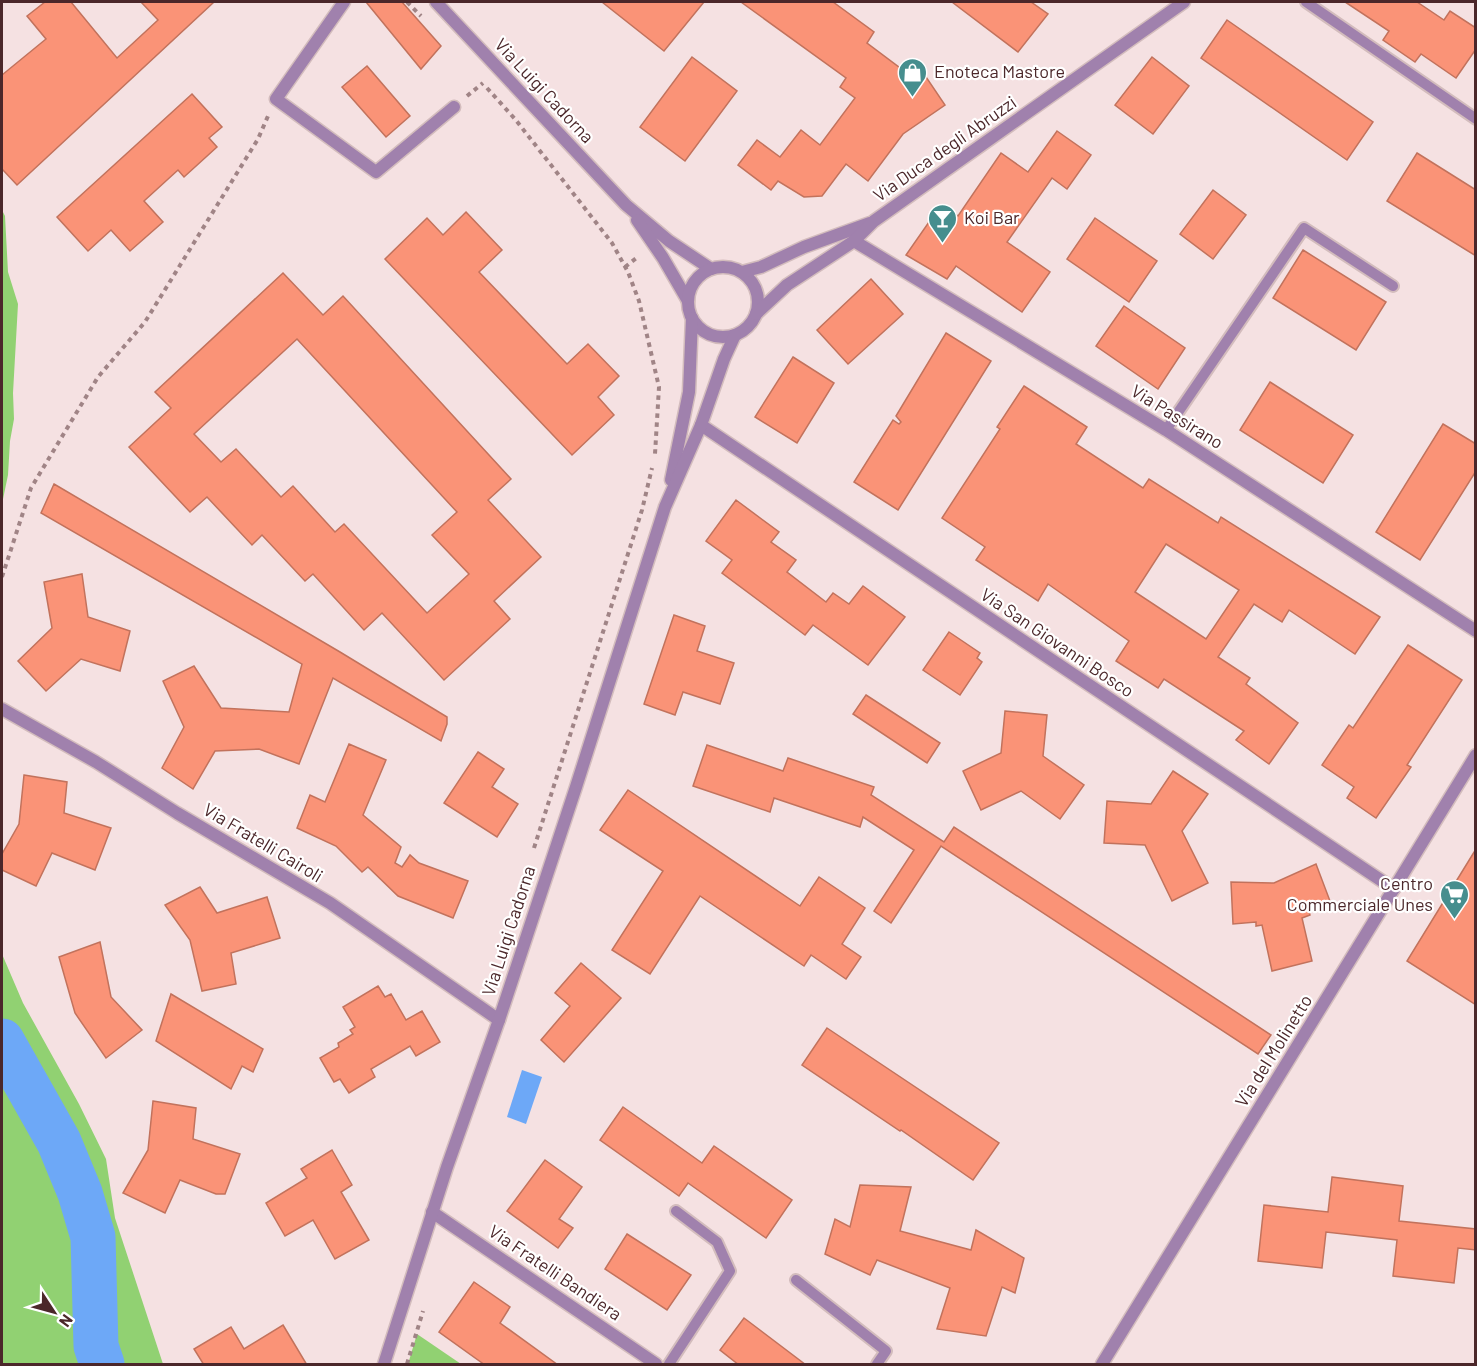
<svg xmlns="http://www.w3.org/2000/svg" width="1477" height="1366" viewBox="0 0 1477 1366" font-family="Barlow,sans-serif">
  <rect width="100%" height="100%" fill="#f5e1e2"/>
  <g fill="#91d172">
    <polygon points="2,210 5,216 8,272 18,304 13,393 14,419 10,441 8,475 2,504"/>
    <polygon points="2,954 23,1003 79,1104 106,1159 115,1218 163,1364 2,1364"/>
    <polygon points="417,1334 461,1364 408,1364"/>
  </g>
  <polygon fill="#6da8f7" points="522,1070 542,1077 526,1124 507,1117"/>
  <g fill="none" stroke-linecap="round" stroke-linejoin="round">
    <polyline stroke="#6da8f7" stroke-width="45" points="2,1041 59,1142 80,1193 93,1237 96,1346 102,1364"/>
  </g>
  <g fill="#fa9377" stroke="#c2725c" stroke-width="1.5" fill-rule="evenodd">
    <polygon points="45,2 71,2 117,58 158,20 141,2 214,2 17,185 2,169 2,75 46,39 27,16"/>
    <polygon points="366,2 402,2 441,46 421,69"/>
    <polygon points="602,2 704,2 664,51"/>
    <polygon points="741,2 833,2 874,32 867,43 907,73 918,65 945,105 903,134 868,181 846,164 822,196 804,197 778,181 771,190 738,165 757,140 780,157 801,130 820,145 855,98 840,87 846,78"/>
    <polygon points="952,2 1031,2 1048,14 1018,52"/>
    <polygon points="1345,2 1417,2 1444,20 1450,11 1476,28 1476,49 1456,78 1421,54 1415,62 1383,40 1389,31"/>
    <polygon points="1227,20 1373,122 1347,160 1201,58"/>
    <polygon points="692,57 737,91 685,161 640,127"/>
    <polygon points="1152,57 1189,86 1153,134 1115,105"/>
    <polygon points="367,66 410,116 386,137 342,87"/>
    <polygon points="192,94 222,127 209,138 217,147 184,177 178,170 144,201 163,222 130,251 111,230 88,251 57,217"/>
    <polygon points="1057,131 1091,155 1067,189 1052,178 1007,242 1050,272 1022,312 956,266 947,279 906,255 929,222 946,207 958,216 1001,153 1028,172"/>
    <polygon points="1417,153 1476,190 1476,256 1387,201"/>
    <polygon points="1213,190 1246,215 1213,259 1180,234"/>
    <polygon points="466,212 502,250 479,272 567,364 588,344 619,376 598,397 614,415 572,455 385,259 427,218 443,235"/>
    <polygon points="1095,218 1157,261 1129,302 1067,259"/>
    <polygon points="1303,250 1386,302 1356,350 1273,298"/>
    <path d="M283 273 323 315 343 296 511 479 488 500 541 557 494 601 510 619 444 680 382 613 364 630 313 574 305 581 262 535 252 545 207 497 190 512 129 447 171 408 155 392ZM297 339 457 512 432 535 469 574 427 613 344 524 335 532 293 486 281 497 236 449 221 462 194 434Z"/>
    <polygon points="871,279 903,314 848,364 817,330"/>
    <polygon points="1124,306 1185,348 1158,389 1096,346"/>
    <polygon points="946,333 991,361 898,510 854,482 893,420 899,424 901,422 896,416"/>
    <polygon points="793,357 834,383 797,443 755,417"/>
    <polygon points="1270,382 1353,435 1323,483 1240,430"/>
    <path d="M1024 386 1087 427 1076 444 1143 488 1149 479 1218 523 1221 517 1380 617 1355 654 1289 610 1282 622 1254 604 1218 657 1250 678 1246 684 1298 723 1269 764 1236 740 1244 731 1164 679 1158 688 1116 661 1129 641 1048 584 1038 601 976 560 985 547 942 518 1000 429 997 427ZM1166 544 1239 590 1206 639 1135 592Z"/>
    <polygon points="1443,424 1476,444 1476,471 1420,560 1376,532"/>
    <polygon points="54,484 340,652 447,717 447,724 441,741 333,678 299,764 259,749 215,751 193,789 162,768 184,727 163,681 194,666 221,708 289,712 302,664 41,513"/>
    <polygon points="736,500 779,532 771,542 796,560 787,572 826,602 833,593 849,604 863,586 905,617 868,665 813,625 805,635 722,573 732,560 706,541"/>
    <polygon points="82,574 88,617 130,631 120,671 81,659 46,691 18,661 52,628 44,582"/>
    <polygon points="674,615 705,626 697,651 734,663 720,704 683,692 675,715 644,704"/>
    <polygon points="949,632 980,653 977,658 982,662 960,695 923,670"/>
    <polygon points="1408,645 1462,680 1407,765 1411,767 1376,818 1347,798 1354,787 1322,765 1349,725 1353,728"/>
    <polygon points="866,695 940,743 927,763 853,714"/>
    <polygon points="1005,711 1047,715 1043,756 1084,785 1060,819 1021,791 981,810 963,771 1001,753"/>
    <polygon points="349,744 386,760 363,815 401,847 395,863 402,867 410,855 419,863 468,881 453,918 398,896 368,867 362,872 336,846 297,828 310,795 325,802"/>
    <polygon points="707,745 783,771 788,758 874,787 871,795 944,842 954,827 1271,1035 1258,1054 941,846 891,923 874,911 914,850 863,817 860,827 774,798 770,812 693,786"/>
    <polygon points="478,752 504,769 492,787 518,804 497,837 444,803"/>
    <polygon points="1173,771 1208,794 1182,831 1208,883 1172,901 1145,845 1104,843 1107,801 1151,804"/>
    <polygon points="24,775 67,782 64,813 111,828 95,870 52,853 36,886 2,870 2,854 19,824"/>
    <polygon points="628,790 800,906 819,877 865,908 842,944 861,957 846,979 811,955 804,966 700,896 650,974 612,950 663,871 600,830"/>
    <polygon points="1476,849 1476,1005 1407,961"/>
    <polygon points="1316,864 1330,901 1309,911 1310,915 1302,918 1312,961 1272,971 1262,925 1256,926 1256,922 1233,924 1231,882 1274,883"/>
    <polygon points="200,887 217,913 267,897 280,938 231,953 236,984 202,991 190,940 165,905"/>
    <polygon points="100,942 111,997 142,1030 106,1058 75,1013 59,957"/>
    <polygon points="581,963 621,998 564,1062 541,1040 570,1006 555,993"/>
    <polygon points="378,986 385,997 391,994 406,1020 422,1011 440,1042 416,1056 410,1046 371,1069 375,1077 349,1093 340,1079 334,1082 320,1058 339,1047 338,1043 353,1034 350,1030 355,1027 343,1007"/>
    <polygon points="171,994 263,1049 253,1072 242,1066 231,1089 156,1041"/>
    <polygon points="827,1028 999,1143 973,1180 901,1130 900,1131 802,1065"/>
    <polygon points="153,1101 196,1108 193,1139 240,1154 225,1194 216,1194 180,1180 165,1213 123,1193 148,1150"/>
    <polygon points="623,1107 702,1163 714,1146 792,1200 766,1238 688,1183 679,1196 600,1140"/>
    <polygon points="332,1150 352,1185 341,1192 369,1240 335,1259 313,1220 285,1236 266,1203 307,1178 301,1169"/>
    <polygon points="545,1160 582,1187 559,1219 573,1228 558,1248 507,1211"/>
    <polygon points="1332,1177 1403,1186 1399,1221 1476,1229 1476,1250 1458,1248 1454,1283 1393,1276 1397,1240 1326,1232 1322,1268 1258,1261 1264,1205 1328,1212"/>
    <polygon points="860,1185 911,1187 900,1231 971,1250 976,1230 1024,1258 1015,1293 1002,1287 986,1336 937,1329 950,1288 877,1260 870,1275 825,1254 835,1219 850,1227"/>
    <polygon points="627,1234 691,1275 667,1310 605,1269"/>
    <polygon points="474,1282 510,1307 500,1323 558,1365 485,1365 439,1332"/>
    <polygon points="744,1318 806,1365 739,1365 720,1350"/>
    <polygon points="283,1325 307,1365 204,1365 194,1349 231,1327 244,1349"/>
  </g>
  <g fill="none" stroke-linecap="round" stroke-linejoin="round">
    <defs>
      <g id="service">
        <polyline points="1306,2 1476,119"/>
        <polyline points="1166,430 1304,228 1393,286"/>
        <polyline points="796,1280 886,1351 877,1364"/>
        <polyline points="669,1364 730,1271 717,1242 676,1211"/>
      </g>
      <g id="minor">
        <polyline points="344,2 276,99 376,172 454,107"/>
        <polyline points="436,2 626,205 669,241 711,269"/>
        <polyline points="637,220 663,258 688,301"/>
        <polyline points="854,241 1166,430 1476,631"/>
        <polyline points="701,425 1394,889"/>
        <polyline points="2,709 96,762 177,813 330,903 499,1020"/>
        <polyline points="432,1212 656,1364"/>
        <polyline points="1102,1364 1476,755"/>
      </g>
      <g id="tertiary">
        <circle cx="723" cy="302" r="35"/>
        <polyline points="742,272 761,267 804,247 870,223"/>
        <polyline points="756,314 787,285 854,241 874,221 1184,2"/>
        <polyline points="671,480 689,392 692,318"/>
        <polyline points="384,1364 447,1167 499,1020 576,787 665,507 701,425 724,359 735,335"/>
      </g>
    </defs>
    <use href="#service" stroke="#d3bcbd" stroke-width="14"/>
    <use href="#minor" stroke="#d3bcbd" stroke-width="15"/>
    <use href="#tertiary" stroke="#d3bcbd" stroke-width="15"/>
    <g stroke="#a08486" stroke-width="4" stroke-dasharray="4.5 4.5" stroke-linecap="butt">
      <polyline points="407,2 421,16"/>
      <polyline points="487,88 515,119 612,243 628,272 639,301 659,387 655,454"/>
      <polyline points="467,96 483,83"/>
      <polyline points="625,267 639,256"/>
      <polyline points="2,577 31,488 98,377 145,322 258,139 268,116"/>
      <polyline points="534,848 642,510 652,468"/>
      <polyline points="407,1364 423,1311"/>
    </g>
    <use href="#service" stroke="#a081ad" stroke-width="10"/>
    <use href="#minor" stroke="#a081ad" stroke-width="12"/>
    <use href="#tertiary" stroke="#a081ad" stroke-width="12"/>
  </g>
  <defs>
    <symbol id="shop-pin" viewBox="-11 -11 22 30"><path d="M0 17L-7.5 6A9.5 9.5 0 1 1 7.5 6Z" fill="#468e8e" stroke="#fff"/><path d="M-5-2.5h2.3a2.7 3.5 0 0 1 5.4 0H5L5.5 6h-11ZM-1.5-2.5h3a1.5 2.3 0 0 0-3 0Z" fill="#fff"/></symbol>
    <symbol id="bar-pin" viewBox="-11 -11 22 30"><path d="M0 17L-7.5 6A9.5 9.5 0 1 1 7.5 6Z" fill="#468e8e" stroke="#fff"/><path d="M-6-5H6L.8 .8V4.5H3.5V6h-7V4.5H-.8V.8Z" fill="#fff"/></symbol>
    <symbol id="supermarket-pin" viewBox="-11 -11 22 30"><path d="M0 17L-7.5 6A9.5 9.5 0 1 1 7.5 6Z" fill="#468e8e" stroke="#fff"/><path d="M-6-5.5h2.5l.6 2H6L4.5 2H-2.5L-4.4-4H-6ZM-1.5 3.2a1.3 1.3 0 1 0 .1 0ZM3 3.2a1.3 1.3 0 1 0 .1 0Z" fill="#fff"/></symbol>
  </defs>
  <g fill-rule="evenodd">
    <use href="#shop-pin" x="896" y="56" width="33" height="45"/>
    <use href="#bar-pin" x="926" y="202" width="33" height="45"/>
    <use href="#supermarket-pin" x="1438" y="878" width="33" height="45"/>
  </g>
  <g text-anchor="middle" stroke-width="4.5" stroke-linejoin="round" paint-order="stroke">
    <g font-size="18" fill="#4b272a" stroke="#fff" text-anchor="start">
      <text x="934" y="78">Enoteca Mastore</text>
      <text x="964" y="224">Koi Bar</text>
      <text x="1433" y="890" text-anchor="end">Centro<tspan x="1433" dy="21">Commerciale Unes</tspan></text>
    </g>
    <g font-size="18" fill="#4b272a" stroke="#fff">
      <text transform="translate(544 91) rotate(47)" y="6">Via Luigi Cadorna</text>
      <text transform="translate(945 149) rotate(-35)" y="6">Via Duca degli Abruzzi</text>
      <text transform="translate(1177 417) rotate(32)" y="6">Via Passirano</text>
      <text transform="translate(1057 643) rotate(34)" y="6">Via San Giovanni Bosco</text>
      <text transform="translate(263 843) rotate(31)" y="6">Via Fratelli Cairoli</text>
      <text transform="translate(509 931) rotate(-72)" y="6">Via Luigi Cadorna</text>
      <text transform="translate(1274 1051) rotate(-58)" y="6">Via del Molinetto</text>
      <text transform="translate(555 1273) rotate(34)" y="6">Via Fratelli Bandiera</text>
    </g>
  </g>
  <rect width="1477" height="1366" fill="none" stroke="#4b272a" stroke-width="6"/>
  <g transform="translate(54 1312) rotate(126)" stroke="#ffffff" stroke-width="4.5" paint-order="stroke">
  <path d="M0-4.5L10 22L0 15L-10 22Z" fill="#4b272a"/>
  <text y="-9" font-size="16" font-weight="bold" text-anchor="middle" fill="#4b272a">N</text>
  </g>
</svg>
